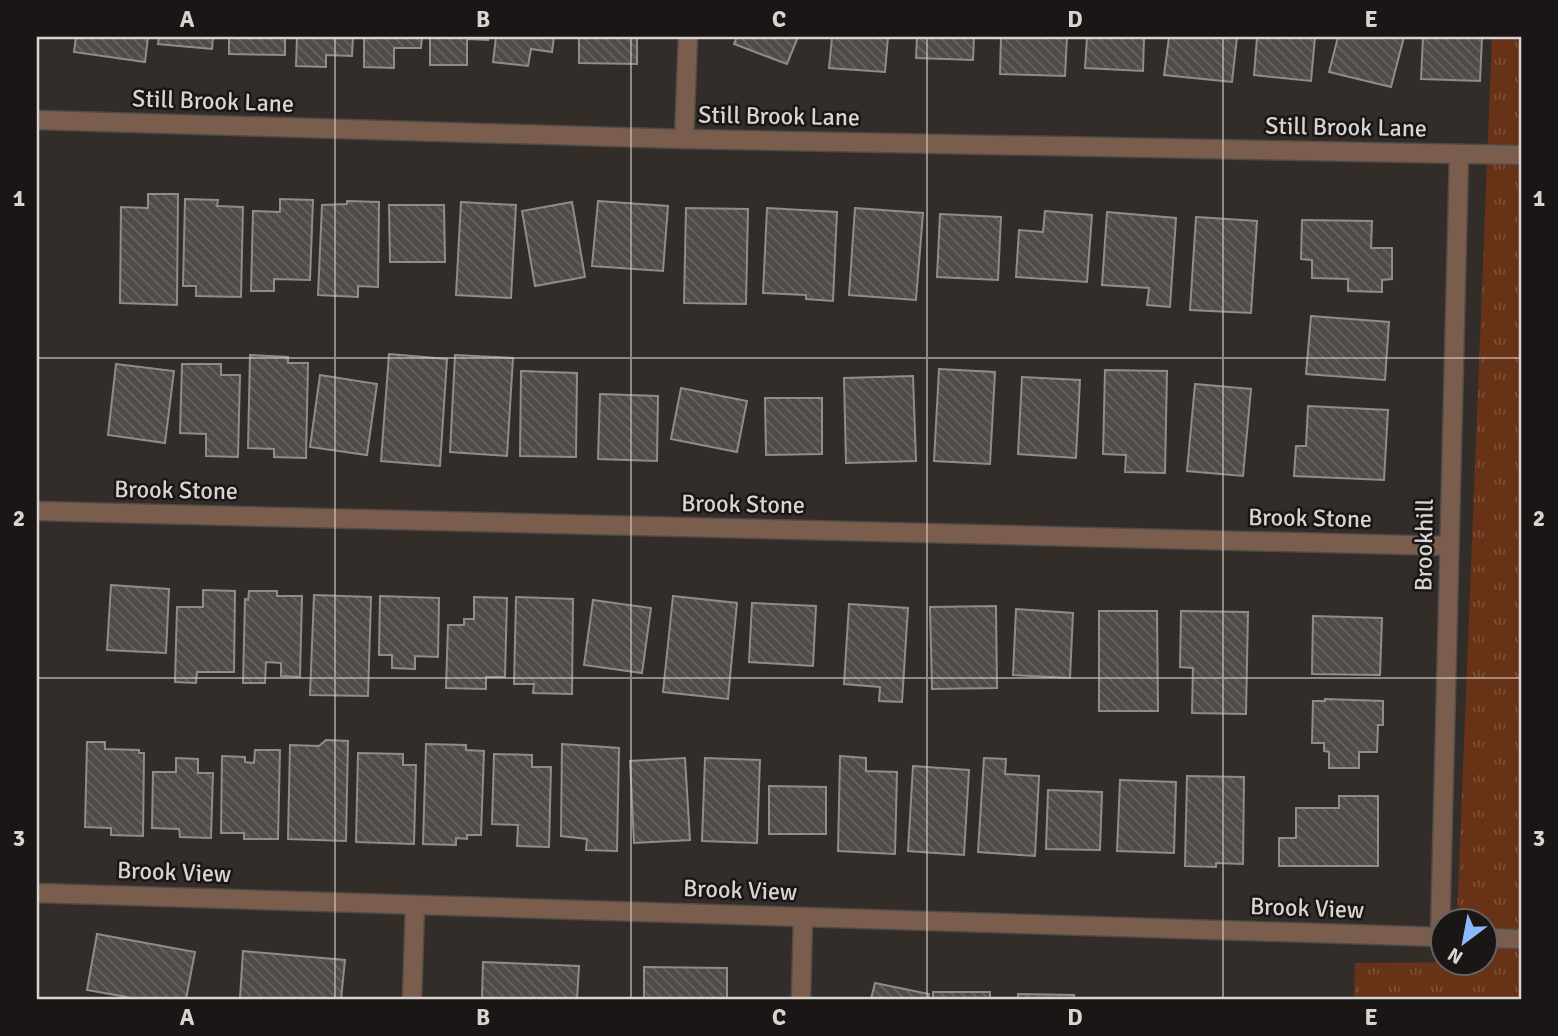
<svg xmlns="http://www.w3.org/2000/svg" width="1558" height="1036" viewBox="0 0 1558 1036" font-family="Signika,sans-serif">
  <defs>
    <pattern id="park-tufts" width="24" height="20" patternUnits="userSpaceOnUse" patternTransform="scale(1.75)"><rect width="24" height="20" fill="#673216"/><path d="M3 7l-1-3M5 7V3M7 7l1-3M15 17l-1-3M17 17v-4M19 17l1-3" fill="none" stroke="#7c4f37"/></pattern>
    <pattern id="building-back-hatch" width="6" height="6" patternUnits="userSpaceOnUse" patternTransform="scale(1.75)"><rect width="6" height="6" fill="#514b48"/><path d="M-1 5l2 2M0 0l6 6M5-1l2 2" fill="none" stroke="#696462"/></pattern>
  </defs>
  <rect width="100%" height="100%" fill="#332d2a"/>
  <polygon fill="url(#park-tufts)" points="1492,37 1521,37 1521,999 1354,999 1355,963 1484,962 1484,920 1457,920"/>
  <g fill="url(#building-back-hatch)" stroke="#938b88" stroke-width="2">
    <polygon points="76,37 148,37 145,62 74,52"/>
    <polygon points="159,37 213,37 212,49 158,44"/>
    <polygon points="229,37 285,37 285,55 229,54"/>
    <polygon points="297,37 353,37 352,56 326,55 326,67 296,66"/>
    <polygon points="364,37 422,37 421,48 394,48 394,68 364,67"/>
    <polygon points="430,37 488,37 488,40 467,39 467,65 430,65"/>
    <polygon points="496,37 554,37 552,52 531,49 528,66 493,62"/>
    <polygon points="579,37 637,37 637,64 579,63"/>
    <polygon points="737,37 798,37 787,64 734,44"/>
    <polygon points="832,37 888,37 885,72 829,68"/>
    <polygon points="917,37 974,37 973,60 916,58"/>
    <polygon points="1001,37 1067,37 1065,76 1000,74"/>
    <polygon points="1087,37 1144,37 1143,71 1085,68"/>
    <polygon points="1169,37 1237,37 1232,82 1164,75"/>
    <polygon points="1257,37 1315,37 1311,81 1254,75"/>
    <polygon points="1338,37 1404,37 1391,87 1329,72"/>
    <polygon points="1423,37 1482,37 1480,81 1421,79"/>
    <polygon points="148,194 178,194 177,305 120,303 121,207 148,208"/>
    <polygon points="185,199 218,200 217,206 243,207 241,297 196,296 196,286 183,286"/>
    <polygon points="280,199 313,200 310,280 274,279 274,291 251,291 253,211 280,212"/>
    <polygon points="347,201 379,202 378,287 358,286 358,297 318,295 322,205 347,204"/>
    <polygon points="598,201 668,206 663,271 592,266"/>
    <polygon points="461,202 516,205 511,298 456,295"/>
    <polygon points="572,202 585,277 535,286 522,211"/>
    <polygon points="389,205 444,205 445,262 390,262"/>
    <polygon points="686,208 748,209 746,304 684,303"/>
    <polygon points="767,208 837,212 833,301 806,299 806,295 763,293"/>
    <polygon points="855,208 923,213 916,300 849,295"/>
    <polygon points="1045,211 1092,215 1087,282 1016,277 1019,230 1043,232"/>
    <polygon points="1107,212 1176,218 1170,307 1147,305 1149,288 1102,285"/>
    <polygon points="940,214 1001,217 998,280 937,277"/>
    <polygon points="1196,217 1257,221 1251,313 1190,310"/>
    <polygon points="1302,220 1372,221 1371,248 1392,248 1392,279 1382,280 1382,292 1348,291 1348,279 1312,278 1312,260 1301,259"/>
    <polygon points="1311,316 1389,322 1385,380 1306,374"/>
    <polygon points="389,354 447,359 440,466 381,461"/>
    <polygon points="250,355 288,357 288,363 308,363 306,458 274,457 274,449 248,448"/>
    <polygon points="455,355 513,358 507,456 450,452"/>
    <polygon points="116,364 174,371 165,443 108,435"/>
    <polygon points="182,364 221,364 221,375 240,375 238,457 206,456 206,434 180,433"/>
    <polygon points="939,369 995,372 990,464 934,461"/>
    <polygon points="1105,370 1167,371 1165,473 1125,472 1126,455 1103,454"/>
    <polygon points="521,371 577,373 576,457 520,456"/>
    <polygon points="320,375 377,384 367,455 310,447"/>
    <polygon points="913,376 916,461 846,463 844,378"/>
    <polygon points="1022,377 1080,380 1076,458 1018,454"/>
    <polygon points="1195,384 1251,389 1243,476 1187,471"/>
    <polygon points="681,388 747,401 737,452 671,439"/>
    <polygon points="600,394 658,396 657,461 598,459"/>
    <polygon points="765,398 822,398 822,454 766,455"/>
    <polygon points="1308,406 1388,410 1384,480 1294,476 1296,446 1306,446"/>
    <polygon points="111,585 169,589 166,653 107,650"/>
    <polygon points="203,590 235,591 234,672 197,672 196,683 175,682 177,607 203,607"/>
    <polygon points="249,591 277,591 277,596 302,596 300,677 281,676 281,663 266,662 265,683 243,683 245,599 248,600"/>
    <polygon points="314,595 371,597 368,696 310,695"/>
    <polygon points="380,596 439,598 438,657 415,656 415,669 392,668 392,655 379,655"/>
    <polygon points="673,596 737,603 728,699 663,692"/>
    <polygon points="474,597 507,598 505,677 486,677 486,689 446,688 448,625 464,625 464,619 474,619"/>
    <polygon points="516,597 573,599 572,694 533,693 534,684 514,684"/>
    <polygon points="593,600 651,608 642,673 584,665"/>
    <polygon points="752,603 816,606 813,666 749,662"/>
    <polygon points="849,604 908,608 902,702 879,701 880,687 844,684"/>
    <polygon points="996,606 997,688 932,689 930,607"/>
    <polygon points="1016,609 1073,613 1070,678 1013,675"/>
    <polygon points="1099,611 1157,611 1158,711 1099,711"/>
    <polygon points="1181,611 1248,612 1246,714 1192,713 1193,668 1180,667"/>
    <polygon points="1313,616 1382,618 1380,675 1312,674"/>
    <polygon points="1325,699 1383,701 1383,725 1378,725 1377,752 1359,752 1359,768 1329,768 1329,752 1324,751 1324,743 1312,743 1313,701 1325,701"/>
    <polygon points="326,740 348,741 346,841 288,839 290,745 319,746"/>
    <polygon points="87,742 105,742 105,749 139,750 139,753 144,753 143,836 111,835 111,828 85,827"/>
    <polygon points="426,744 466,745 466,750 484,751 481,835 467,835 467,839 456,838 456,845 423,844"/>
    <polygon points="562,744 619,748 617,851 586,850 587,839 561,836"/>
    <polygon points="255,750 280,750 278,839 244,839 244,833 221,833 222,756 245,757 245,762 254,763"/>
    <polygon points="358,753 403,754 403,765 416,765 414,844 356,842"/>
    <polygon points="494,754 532,755 532,767 551,767 549,847 517,846 518,825 492,824"/>
    <polygon points="840,756 866,758 866,771 897,772 895,854 838,851"/>
    <polygon points="176,758 198,759 198,773 213,773 211,838 180,837 179,829 152,828 153,772 176,772"/>
    <polygon points="685,758 690,840 634,843 630,761"/>
    <polygon points="705,758 760,760 757,843 702,841"/>
    <polygon points="984,758 1006,759 1005,774 1039,776 1035,856 978,852"/>
    <polygon points="913,766 969,770 964,855 908,851"/>
    <polygon points="1187,776 1244,777 1243,864 1216,863 1216,867 1185,866"/>
    <polygon points="1120,780 1176,782 1174,853 1117,851"/>
    <polygon points="769,786 826,787 826,834 769,834"/>
    <polygon points="1048,790 1102,792 1100,850 1046,849"/>
    <polygon points="1339,796 1378,796 1378,866 1279,866 1279,838 1296,838 1296,808 1339,808"/>
    <polygon points="97,934 195,952 186,999 138,999 87,990"/>
    <polygon points="243,951 345,960 341,999 240,999"/>
    <polygon points="483,962 579,966 577,999 482,999"/>
    <polygon points="644,967 727,968 727,999 644,999"/>
    <polygon points="875,983 929,994 928,999 871,999"/>
    <rect x="933" y="992" width="57" height="7"/>
    <polygon points="1018,994 1074,995 1074,999 1018,999"/>
  </g>
  <g fill="none" stroke-linecap="round" stroke-linejoin="round">
    <defs>
      <g id="street">
        <polyline points="37,120 684,139 1521,155"/>
        <polyline points="684,139 688,37"/>
        <polyline points="37,511 1448,546"/>
        <polyline points="37,893 1442,937"/>
        <polyline points="1440,937 1459,154"/>
        <polyline points="1484,938 1521,939"/>
        <polyline points="412,999 415,905"/>
        <polyline points="801,999 803,917"/>
      </g>
    </defs>
    <use href="#street" stroke="#514b48" stroke-width="21"/>
    <use href="#street" stroke="#7b5d4e" stroke-width="18"/>
  </g>
  <path fill="none" stroke="#d8d4d2" stroke-width="2" stroke-opacity="0.55" d="M335 37V999M631 37V999M927 37V999M1223 37V999M37 358H1521M37 678H1521"/>
  <g text-anchor="middle" stroke-width="5" stroke-linejoin="round" paint-order="stroke">
    <g font-size="24" fill="#d8d4d2" stroke="#191615">
      <text transform="translate(213 101) rotate(2)" y="8">Still Brook Lane</text>
      <text transform="translate(779 116) rotate(1)" y="8">Still Brook Lane</text>
      <text transform="translate(1346 127) rotate(1)" y="8">Still Brook Lane</text>
      <text transform="translate(176 490) rotate(1)" y="8">Brook Stone</text>
      <text transform="translate(743 504) rotate(1)" y="8">Brook Stone</text>
      <text transform="translate(1310 518) rotate(1)" y="8">Brook Stone</text>
      <text transform="translate(1424 545) rotate(-89)" y="8">Brookhill</text>
      <text transform="translate(174 872) rotate(2)" y="8">Brook View</text>
      <text transform="translate(740 890) rotate(2)" y="8">Brook View</text>
      <text transform="translate(1307 908) rotate(2)" y="8">Brook View</text>
    </g>
  </g>
  <rect width="1558" height="1036" fill="none" stroke="#191615" stroke-width="77"/>
  <g transform="translate(1464 942) rotate(212)"><circle r="33" fill="#191615" stroke="#656261" stroke-width="2"/>
  <path d="M0-5L12 26L0 18L-12 26Z" fill="#8bbafc"/>
  <text y="-10" font-size="19" font-weight="bold" text-anchor="middle" fill="#d8d4d2">N</text>
  </g>
  <rect x="38" y="38" width="1482" height="960" fill="none" stroke="#d8d4d2" stroke-width="2.5"/>
  <g font-size="23" text-anchor="middle" font-weight="bold" fill="#d8d4d2">
    <text x="187" y="27">A</text>
    <text x="483" y="27">B</text>
    <text x="779" y="27">C</text>
    <text x="1075" y="27">D</text>
    <text x="1371" y="27">E</text>
    <text x="19" y="206">1</text>
    <text x="1539" y="206">1</text>
    <text x="19" y="526">2</text>
    <text x="1539" y="526">2</text>
    <text x="19" y="846">3</text>
    <text x="1539" y="846">3</text>
    <text x="187" y="1025">A</text>
    <text x="483" y="1025">B</text>
    <text x="779" y="1025">C</text>
    <text x="1075" y="1025">D</text>
    <text x="1371" y="1025">E</text>
  </g>
</svg>
